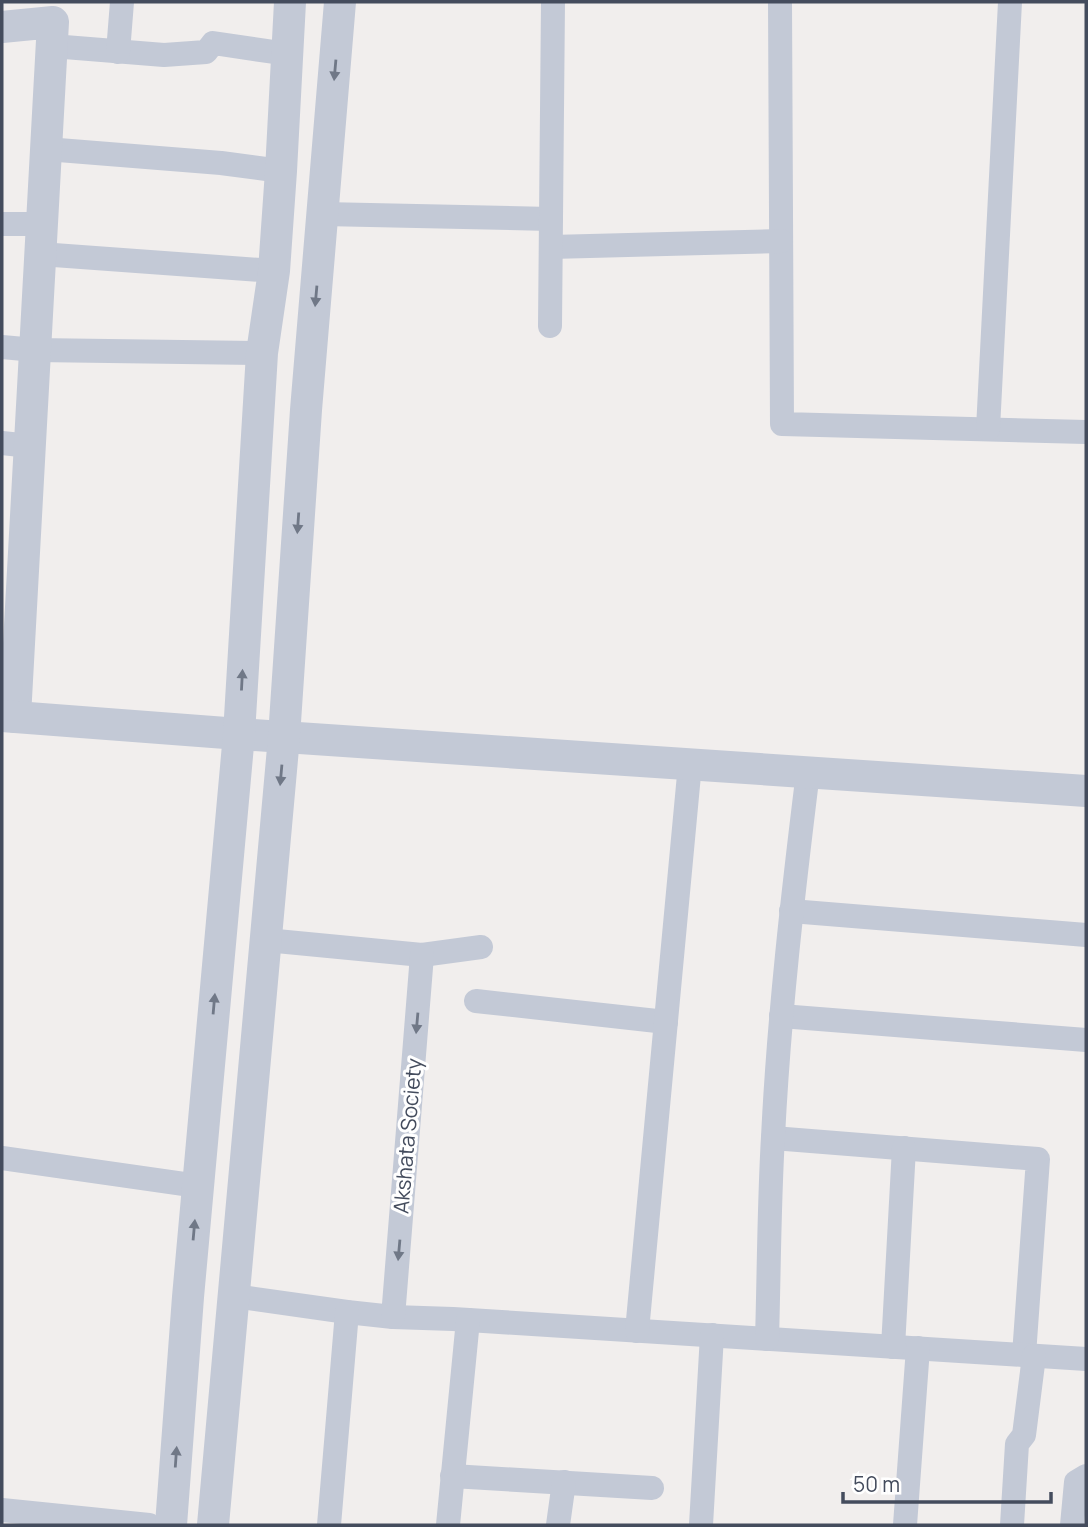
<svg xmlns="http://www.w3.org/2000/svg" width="1088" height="1527" viewBox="0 0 1088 1527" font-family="Manrope,sans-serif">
  <rect width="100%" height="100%" fill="#f1eeed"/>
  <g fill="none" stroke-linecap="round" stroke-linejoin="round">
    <g stroke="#c3c9d6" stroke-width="24">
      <polyline points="780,2 782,424 1086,432"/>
      <polyline points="52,46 164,55 206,52 213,43 288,54"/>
      <polyline points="118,52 122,2"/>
      <polyline points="46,149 221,163 281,171"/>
      <polyline points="323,214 551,219"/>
      <polyline points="2,224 42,224"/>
      <polyline points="551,247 781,241"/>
      <polyline points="40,254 274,271"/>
      <polyline points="550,326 553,2"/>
      <polyline points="2,347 35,350 262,353"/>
      <polyline points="988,429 1010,2"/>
      <polyline points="2,443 30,446"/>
      <polyline points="791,911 1086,935"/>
      <polyline points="266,940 422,955 481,947"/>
      <polyline points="476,1001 666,1022"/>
      <polyline points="781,1016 1086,1040"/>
      <polyline points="773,1138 1038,1159 1024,1355"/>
      <polyline points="2,1158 198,1186"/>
      <polyline points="234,1296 347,1312 393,1317 453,1319 1086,1359"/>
      <polyline points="393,1317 422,955"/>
      <polyline points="637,1331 690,764"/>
      <path d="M767 1339C769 1272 769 1204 773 1137 779 1015 793 893 808 772"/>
      <polyline points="893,1347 904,1148"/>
      <polyline points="452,1476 652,1488"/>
      <polyline points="2,1510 149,1525"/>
      <polyline points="329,1525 347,1312"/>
      <polyline points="448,1525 468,1320"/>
      <polyline points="558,1525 564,1482"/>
      <polyline points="701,1525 712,1335"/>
      <polyline points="905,1525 918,1348"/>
      <polyline points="1012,1525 1017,1444 1024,1435 1034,1356"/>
      <polyline points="1072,1525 1076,1482 1086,1476"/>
    </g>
    <g stroke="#c3c9d6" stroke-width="32">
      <polyline points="2,27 53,22 15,717"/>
      <polyline points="2,716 239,734 1086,791"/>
      <polyline points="171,1525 188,1297 239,734 262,353 274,271 281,171 290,2"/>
      <polyline points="213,1525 284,737 306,410 340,2"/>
    </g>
  </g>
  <defs><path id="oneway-solid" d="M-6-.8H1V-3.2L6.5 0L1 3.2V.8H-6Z" transform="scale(1.75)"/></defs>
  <g fill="#707887">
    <use href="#oneway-solid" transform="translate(335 70) rotate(95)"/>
    <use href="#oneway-solid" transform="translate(316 296) rotate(95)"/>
    <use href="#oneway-solid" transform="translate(298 523) rotate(94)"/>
    <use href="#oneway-solid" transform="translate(242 680) rotate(-87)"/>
    <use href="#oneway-solid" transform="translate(281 775) rotate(95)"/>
    <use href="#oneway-solid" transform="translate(214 1004) rotate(-85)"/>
    <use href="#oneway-solid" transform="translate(417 1023) rotate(95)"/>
    <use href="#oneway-solid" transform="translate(194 1230) rotate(-85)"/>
    <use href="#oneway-solid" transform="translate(399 1250) rotate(95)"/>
    <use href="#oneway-solid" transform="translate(176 1457) rotate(-86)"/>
  </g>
  <g text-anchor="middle" stroke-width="6" stroke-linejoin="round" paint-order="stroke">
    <g font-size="21" fill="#444c5d" stroke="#fff">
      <text transform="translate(408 1136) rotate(-85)" y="7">Akshata Society</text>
    </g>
  </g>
  <rect width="1088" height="1527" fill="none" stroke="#444c5d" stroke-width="7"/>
  <path d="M843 1492v10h208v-10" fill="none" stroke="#444c5d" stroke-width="3.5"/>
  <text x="853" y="1492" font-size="21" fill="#444c5d" stroke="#ffffff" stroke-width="5" paint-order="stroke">50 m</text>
</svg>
